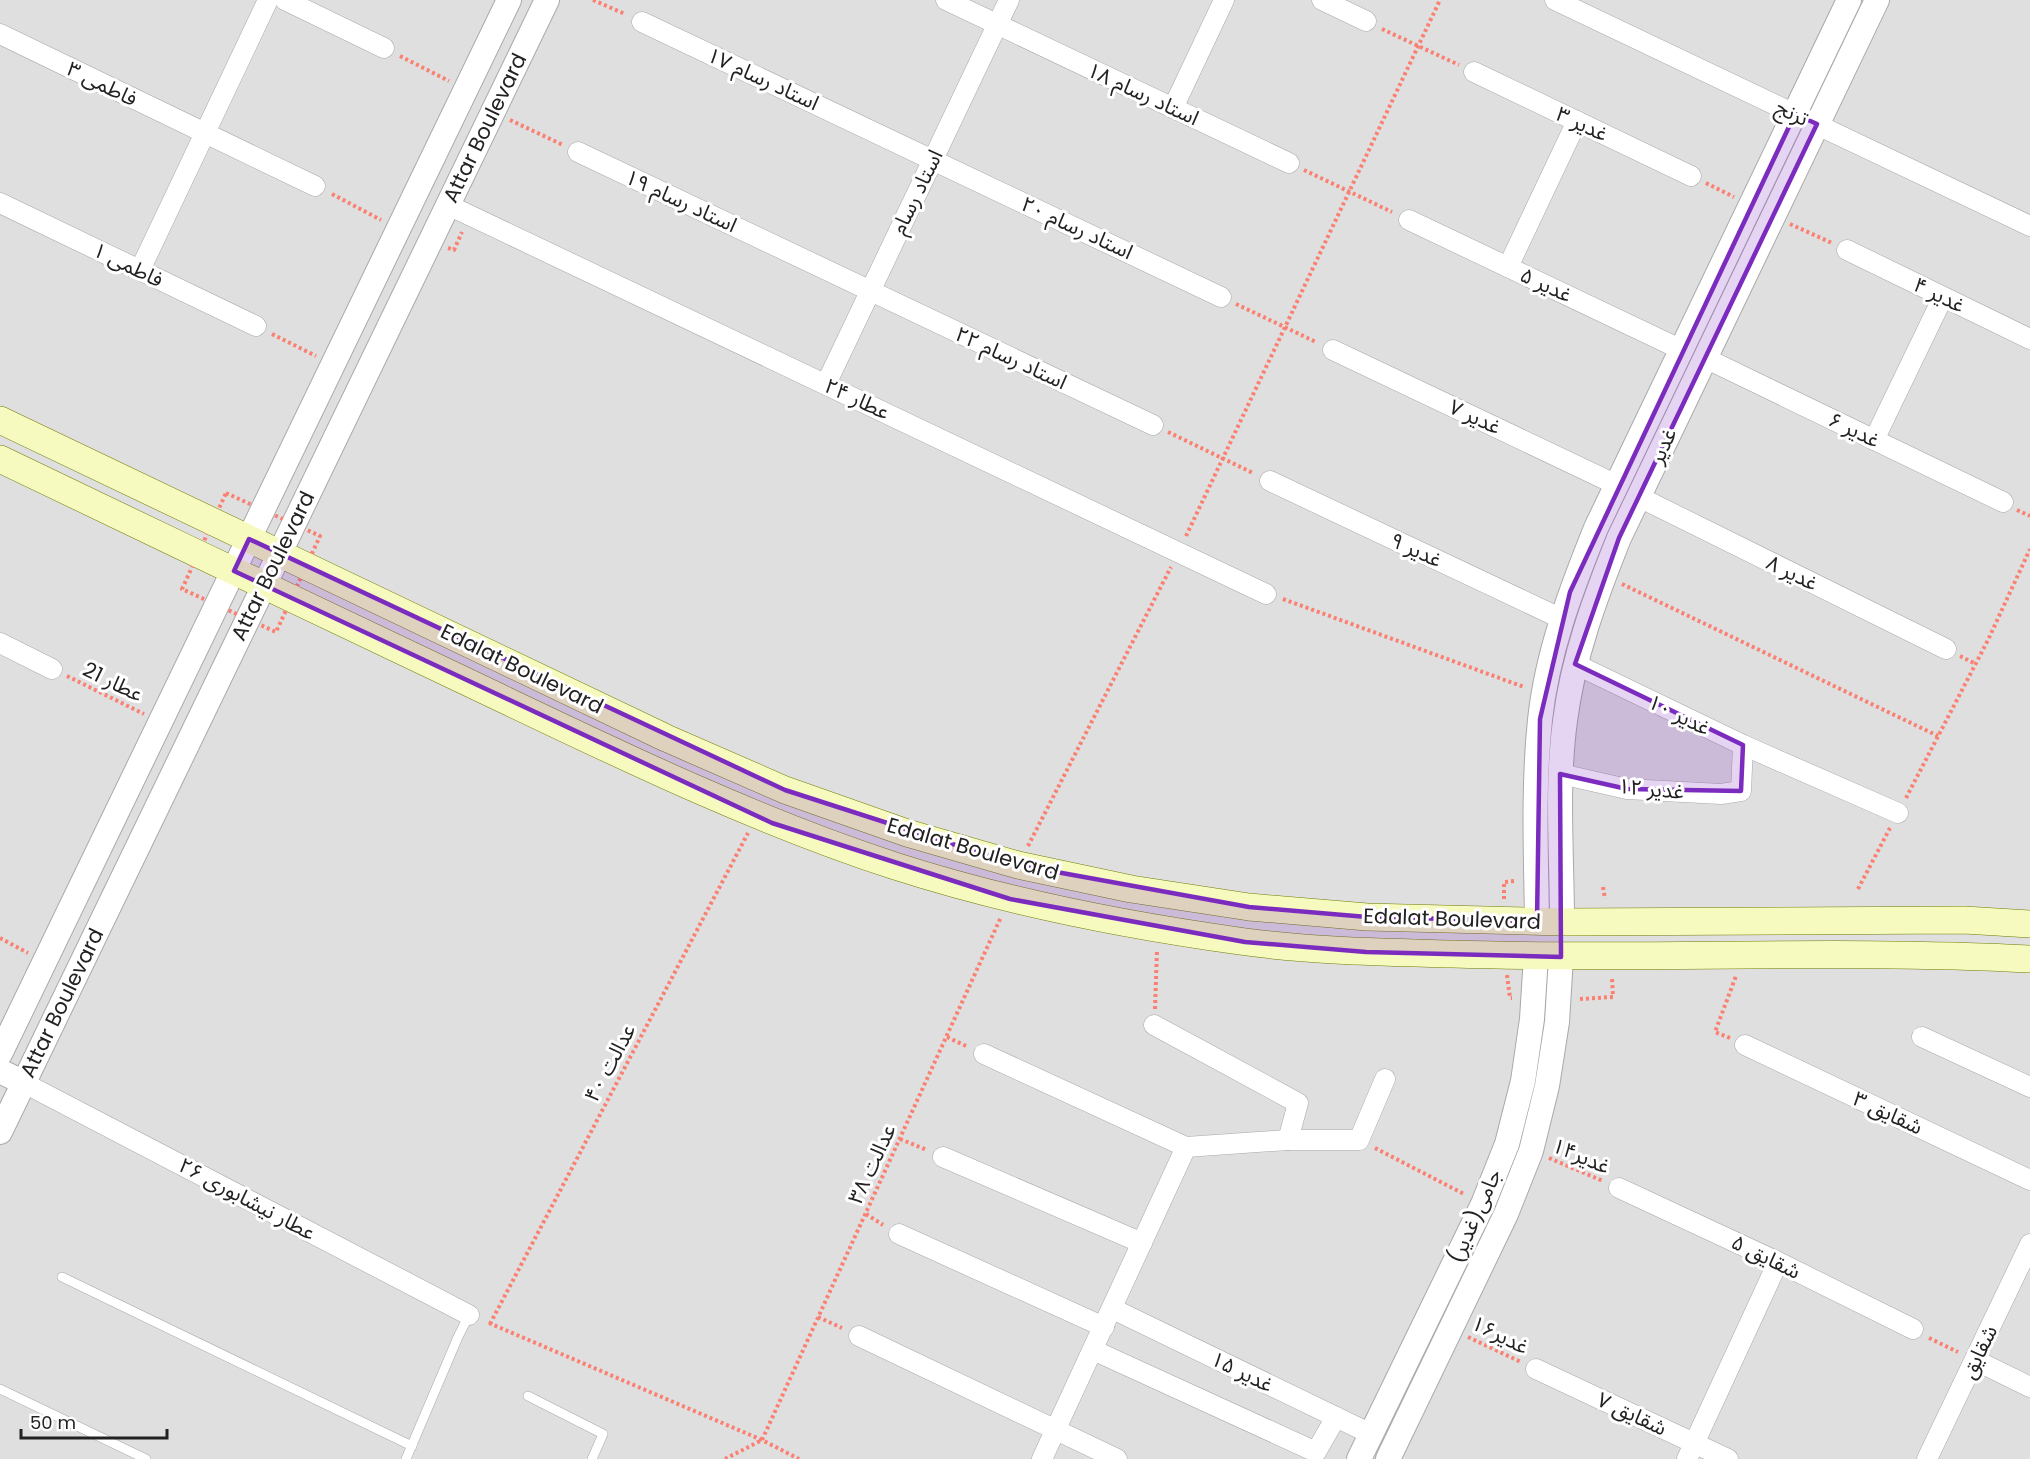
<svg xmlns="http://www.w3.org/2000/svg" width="2030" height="1459" viewBox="0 0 2030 1459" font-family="Poppins,'Noto Sans Arabic',sans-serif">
  <rect width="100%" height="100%" fill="#f2efe9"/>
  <rect fill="#e0dfdf" x="0" y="0" width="2030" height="1459"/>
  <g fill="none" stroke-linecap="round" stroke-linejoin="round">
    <defs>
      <g id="service">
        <polyline points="62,1277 412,1446"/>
        <polyline points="0,1389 146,1459"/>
        <polyline points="528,1396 603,1434 592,1459"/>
        <polyline points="406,1459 458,1337 469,1315"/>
      </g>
      <g id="minor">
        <polyline points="285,0 384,48"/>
        <polyline points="946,0 1289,163"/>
        <polyline points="1322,0 1366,21"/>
        <polyline points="1555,0 2030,226"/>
        <polyline points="642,22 1221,297"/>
        <polyline points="0,34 315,186"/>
        <polyline points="1474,72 1691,176"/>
        <polyline points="1173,108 1224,0"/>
        <polyline points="578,152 1153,425"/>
        <polyline points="0,203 256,326"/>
        <polyline points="448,205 1266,594"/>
        <polyline points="1409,220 1682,350"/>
        <polyline points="1847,250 2030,339"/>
        <polyline points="1508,267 1577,121"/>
        <polyline points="140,270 268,0"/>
        <polyline points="1333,350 1617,485"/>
        <polyline points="1705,358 2003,502"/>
        <polyline points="826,384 1009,0"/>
        <polyline points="1874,440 1943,297"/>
        <polyline points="1270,481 1562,619"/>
        <polyline points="1639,497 1946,649"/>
        <polyline points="0,643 52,669"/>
        <polyline points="1743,745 1898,813"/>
        <polyline points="1561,774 1627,789 1721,794 1741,791 1743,745 1575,664"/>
        <polyline points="1154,1025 1298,1103 1288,1140"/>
        <polyline points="1922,1037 2030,1087"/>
        <polyline points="1745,1045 2030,1180"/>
        <polyline points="984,1054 1186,1147 1042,1459"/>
        <polyline points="24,1083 469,1315"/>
        <polyline points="1186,1147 1288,1140 1359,1140 1385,1079"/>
        <polyline points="943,1157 1142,1243"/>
        <polyline points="1619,1188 1778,1262 1913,1329"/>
        <polyline points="899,1234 1104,1327"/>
        <polyline points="1113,1309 1371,1434"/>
        <polyline points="859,1336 1117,1459"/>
        <polyline points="1093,1350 1316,1452 1336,1417"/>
        <polyline points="1975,1360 2030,1387"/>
        <polyline points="1536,1369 1728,1459"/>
        <polyline points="1687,1459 1778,1262"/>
        <polyline points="1927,1459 2030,1244"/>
      </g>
      <g id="tertiary">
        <path d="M1537 921C1536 855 1533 787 1540 720 1547 653 1571 590 1596 528L1849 0"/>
        <path d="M1562 922C1562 856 1556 787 1565 721 1573 657 1595 598 1619 538L1877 0"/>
        <polyline points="0,1054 509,0"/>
        <polyline points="0,1071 24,1083"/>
        <polyline points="0,1132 547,0"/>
        <polyline points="1359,1459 1483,1204 1507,1144 1523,1081 1532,1019 1536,956"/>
        <polyline points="1388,1459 1506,1214 1531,1151 1547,1086 1557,1022 1561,957"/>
      </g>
      <g id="secondary">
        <polyline points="0,420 666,738 785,790 907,833 1018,865 1131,889 1249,907 1367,917 1562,922 1964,920 2030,924"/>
        <path d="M0 459C154 533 309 607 463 680 606 748 745 817 895 866 1007 902 1123 925 1239 941 1310 951 1382 952 1453 954 1645 960 1838 949 2030 959"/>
      </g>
    </defs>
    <use href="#service" stroke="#a9a9a9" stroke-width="10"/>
    <use href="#minor" stroke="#a9a9a9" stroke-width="21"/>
    <use href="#tertiary" stroke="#a9a9a9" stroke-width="26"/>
    <use href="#secondary" stroke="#707d05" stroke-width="28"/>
    <g stroke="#fa8072" stroke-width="4" stroke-dasharray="3 3" stroke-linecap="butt">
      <polyline points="593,0 625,14"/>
      <polyline points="1382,29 1459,65"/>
      <polyline points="400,56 449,81"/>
      <polyline points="510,120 563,145"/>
      <polyline points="1304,170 1392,212"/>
      <polyline points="1706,183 1734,197"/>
      <polyline points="332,194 381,220"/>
      <polyline points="1790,224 1832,243"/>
      <polyline points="448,248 454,250 462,232"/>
      <polyline points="1236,304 1316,342"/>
      <polyline points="272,334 316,356"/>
      <polyline points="1168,432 1253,473"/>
      <polygon points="226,493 320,536 276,632 182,589"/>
      <polyline points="2017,510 2030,516"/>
      <polyline points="1186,536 1440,0"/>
      <polyline points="1622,584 1938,736"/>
      <polyline points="1283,599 1524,687"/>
      <polyline points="1960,656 1976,664"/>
      <polyline points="67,676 144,714"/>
      <polyline points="1906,798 1988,640 2030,549"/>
      <polyline points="1028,846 1171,567"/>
      <polyline points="1603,887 1605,899"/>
      <polyline points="1858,889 1890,828"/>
      <polyline points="1504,899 1504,882 1515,881"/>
      <polyline points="0,938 28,953"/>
      <polyline points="1507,975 1510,998 1512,998"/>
      <polyline points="1580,999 1613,997 1612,978"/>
      <polyline points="1155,1009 1157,950"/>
      <polyline points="947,1037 968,1047"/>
      <polyline points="1730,1038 1715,1032 1736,976"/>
      <polyline points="900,1139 927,1150"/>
      <polyline points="1375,1148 1464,1194"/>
      <polyline points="1549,1158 1603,1181"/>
      <polyline points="866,1214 883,1225"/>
      <polyline points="818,1317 842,1328"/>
      <polyline points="489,1323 762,1440 799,1459"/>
      <polyline points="490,1324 748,833"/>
      <polyline points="1468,1337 1521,1362"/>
      <polyline points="1929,1338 1958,1352"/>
      <polyline points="762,1440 1001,917"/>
      <polyline points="725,1459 762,1440"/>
    </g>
    <use href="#service" stroke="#fff" stroke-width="9"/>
    <use href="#minor" stroke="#fff" stroke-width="20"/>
    <use href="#tertiary" stroke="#fff" stroke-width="24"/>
    <use href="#secondary" stroke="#f7fabf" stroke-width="27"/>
  </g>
  <path fill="#7b2cbf" fill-opacity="0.2" stroke="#7b2cbf" stroke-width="4.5" stroke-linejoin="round" d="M1795 114 1817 124 1619 538 1575 664 1743 745 1741 791 1627 789 1560 774 1561 957 1366 952 1245 942 1010 899 772 823 234 571 249 539 785 790 1018 865 1249 907 1367 917 1537 921 1540 719 1570 592Z"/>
  <g text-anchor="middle" stroke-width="6" stroke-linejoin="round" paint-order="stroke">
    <g font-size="21" fill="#222" stroke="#fff">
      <text transform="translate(763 79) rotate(25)" y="7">استاد رسام ۱۷</text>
      <text transform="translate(102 84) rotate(26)" y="7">فاطمی ۳</text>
      <text transform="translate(1143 94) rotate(25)" y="7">استاد رسام ۱۸</text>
      <text transform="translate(1792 113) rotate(25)" y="7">ترنج</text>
      <text transform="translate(1582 124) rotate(25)" y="7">غدیر ۳</text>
      <text transform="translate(485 128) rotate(-64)" y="7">Attar Boulevard</text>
      <text transform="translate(917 192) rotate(-64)" y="7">استاد رسام</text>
      <text transform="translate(681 201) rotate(25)" y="7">استاد رسام ۱۹</text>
      <text transform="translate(1077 228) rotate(25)" y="7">استاد رسام ۲۰</text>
      <text transform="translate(128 265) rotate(26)" y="7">فاطمی ۱</text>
      <text transform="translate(1546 285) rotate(25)" y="7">غدیر ۵</text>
      <text transform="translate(1939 295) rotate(26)" y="7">غدیر ۴</text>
      <text transform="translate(1011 358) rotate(25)" y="7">استاد رسام ۲۲</text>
      <text transform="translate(857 399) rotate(25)" y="7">عطار ۲۴</text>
      <text transform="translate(1475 417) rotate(25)" y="7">غدیر ۷</text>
      <text transform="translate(1854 430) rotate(26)" y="7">غدیر ۶</text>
      <text transform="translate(1663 446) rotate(-65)" y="7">غدیر</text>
      <text transform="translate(1416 550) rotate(25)" y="7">غدیر ۹</text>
      <text transform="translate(273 566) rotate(-64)" y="7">Attar Boulevard</text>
      <text transform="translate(1792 573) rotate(26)" y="7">غدیر ۸</text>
      <text transform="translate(522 669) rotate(26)" y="7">Edalat Boulevard</text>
      <text transform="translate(113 682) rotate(26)" y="7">عطار 21</text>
      <text transform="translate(1679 715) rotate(26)" y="7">غدیر ۱۰</text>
      <text transform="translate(1651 789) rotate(5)" y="7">غدیر ۱۲</text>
      <text transform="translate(973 849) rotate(16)" y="7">Edalat Boulevard</text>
      <text transform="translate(1452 919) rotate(2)" y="7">Edalat Boulevard</text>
      <text transform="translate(62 1003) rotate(-64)" y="7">Attar Boulevard</text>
      <text transform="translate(610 1063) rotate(-62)" y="7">عدالت ۴۰</text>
      <text transform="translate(1888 1113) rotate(25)" y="7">شقایق ۳</text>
      <text transform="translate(1581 1156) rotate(23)" y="7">غدیر۱۴</text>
      <text transform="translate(872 1164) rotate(-65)" y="7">عدالت ۳۸</text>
      <text transform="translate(247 1199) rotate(28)" y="7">عطار نیشابوری ۲۶</text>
      <text transform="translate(1475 1216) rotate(-66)" y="7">جامی(غدیر)</text>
      <text transform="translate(1766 1257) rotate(26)" y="7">شقایق ۵</text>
      <text transform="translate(1500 1335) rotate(26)" y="7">غدیر۱۶</text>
      <text transform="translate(1979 1352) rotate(-64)" y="7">شقایق</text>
      <text transform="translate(1242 1372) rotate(26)" y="7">غدیر ۱۵</text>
      <text transform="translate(1632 1414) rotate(25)" y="7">شقایق ۷</text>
    </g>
  </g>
  <path d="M21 1429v9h146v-9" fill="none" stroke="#222222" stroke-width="3"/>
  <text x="30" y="1429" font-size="18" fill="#222222" stroke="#ffffff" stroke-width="4.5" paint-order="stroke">50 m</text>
</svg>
